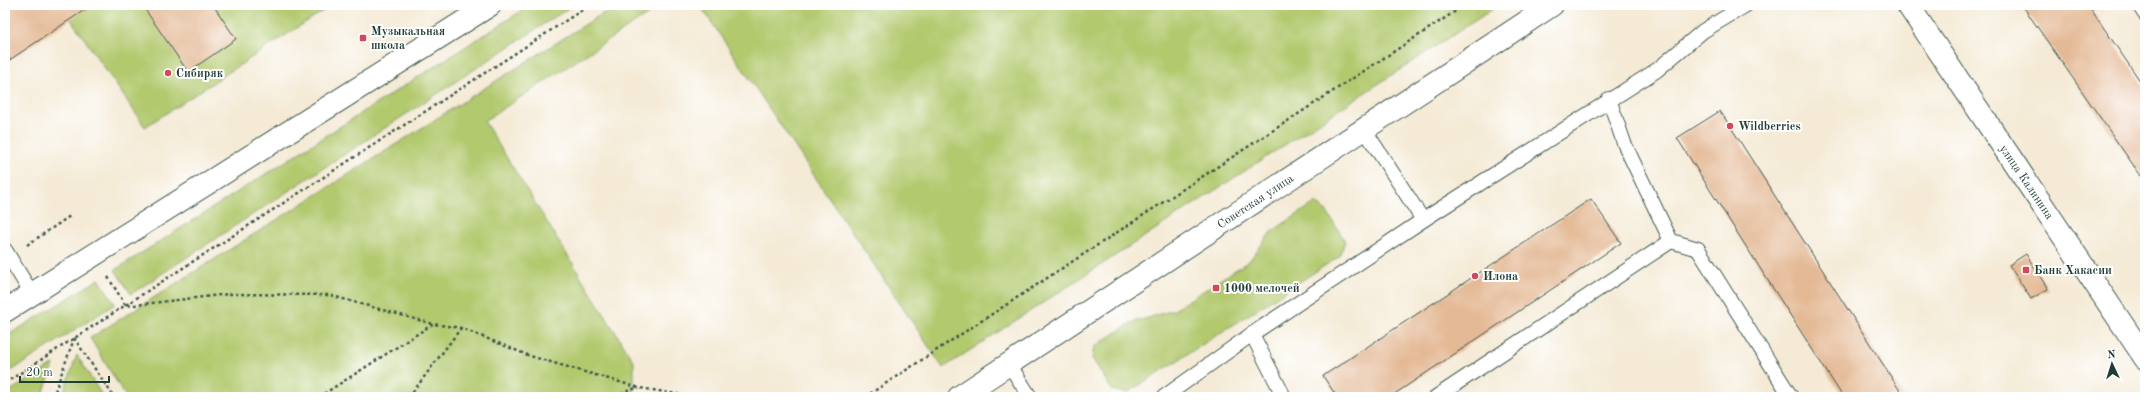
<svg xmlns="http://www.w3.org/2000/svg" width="2150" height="402" viewBox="0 0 2150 402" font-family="'Old Standard TT',serif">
  <rect width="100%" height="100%" fill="#fff"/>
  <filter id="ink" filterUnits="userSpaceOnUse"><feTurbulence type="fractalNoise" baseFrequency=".025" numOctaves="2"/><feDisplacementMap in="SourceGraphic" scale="8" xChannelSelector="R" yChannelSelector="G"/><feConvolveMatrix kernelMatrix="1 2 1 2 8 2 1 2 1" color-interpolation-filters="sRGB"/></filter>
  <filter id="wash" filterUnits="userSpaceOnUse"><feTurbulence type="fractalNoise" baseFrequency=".012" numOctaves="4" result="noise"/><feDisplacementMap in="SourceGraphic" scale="16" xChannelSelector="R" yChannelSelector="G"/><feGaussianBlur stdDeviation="0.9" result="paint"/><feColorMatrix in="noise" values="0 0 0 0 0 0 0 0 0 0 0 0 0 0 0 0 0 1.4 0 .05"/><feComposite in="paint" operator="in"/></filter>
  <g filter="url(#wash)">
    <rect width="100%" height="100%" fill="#f4ead5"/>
    <g fill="#b2c96e" stroke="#688351">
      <polygon points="61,5 332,5 145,127"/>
      <polygon points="531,5 573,5 131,294 115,270"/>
      <polygon points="616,5 654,5 656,9 484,121 634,362 634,397 126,397 90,338"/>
      <polygon points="700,5 1499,5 943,368"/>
      <polygon points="1315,203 1325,209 1345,241 1340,256 1127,393 1112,390 1092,358 1094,347 1131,323 1174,310 1249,261 1271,232"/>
      <polygon points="99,279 115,304 5,375 5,337"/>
      <polygon points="77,355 103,397 62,397"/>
      <polygon points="54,364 42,397 5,397 5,394"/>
    </g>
    <g id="blocks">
      <g fill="#e4b995">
        <polygon points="5,5 92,5 5,63"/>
        <polygon points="142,5 213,5 236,39 188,72"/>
        <polygon points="2022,5 2088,5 2145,88 2145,182"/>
        <polygon points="1720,111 1730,126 1904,397 1843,397 1738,234 1677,138"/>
        <polygon points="1591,199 1621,243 1390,397 1337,397 1323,376"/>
        <polygon points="2026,254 2048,289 2031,299 2009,265"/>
      </g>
    </g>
  </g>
  <g filter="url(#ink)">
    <use href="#blocks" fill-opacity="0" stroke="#3f574c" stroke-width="1"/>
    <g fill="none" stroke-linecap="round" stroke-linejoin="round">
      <defs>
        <g id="lane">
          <polyline points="2139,5 2145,14"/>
          <polyline points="1609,99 1624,143 1671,241 1698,249 1791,397"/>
          <polyline points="1364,129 1423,220"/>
          <polyline points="5,250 32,294"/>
          <polyline points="1252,334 1284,397"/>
          <polyline points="1009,364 1030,397"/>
          <polyline points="1164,397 1252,334 1423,220 1657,70 1703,31 1746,5"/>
          <polyline points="1436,397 1671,241"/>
        </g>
        <g id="secondary">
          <path id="s1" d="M1908 5 2145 358"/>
          <polyline points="5,311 490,5"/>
        </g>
        <g id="primary">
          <path id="s2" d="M959 397 1552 5"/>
        </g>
      </defs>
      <use href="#lane" stroke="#3f574c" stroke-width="16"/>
      <use href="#secondary" stroke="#3f574c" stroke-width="24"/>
      <use href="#primary" stroke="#3f574c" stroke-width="24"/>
      <g stroke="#3f574c" stroke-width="2.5" stroke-dasharray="3 3" stroke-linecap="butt">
        <polyline points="27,245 70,216"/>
        <polyline points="108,277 126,306 229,294 329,295 433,324 461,328 530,356 640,388 695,397"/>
        <polyline points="74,338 114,397"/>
        <polyline points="5,383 590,5"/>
        <polyline points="53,397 74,339"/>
        <polyline points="319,397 433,324"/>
        <polyline points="409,397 461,328"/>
        <polyline points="616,397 629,390 639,388"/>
        <polyline points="865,397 1465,5"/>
      </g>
      <use href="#lane" stroke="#fff" stroke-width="14"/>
      <use href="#secondary" stroke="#fff" stroke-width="22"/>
      <use href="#primary" stroke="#fff" stroke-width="22"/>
    </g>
  </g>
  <g fill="#d1495b" stroke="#fff" stroke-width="1.5">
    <rect x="359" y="34" width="8" height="8" rx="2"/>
    <circle cx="168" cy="73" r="4"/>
    <circle cx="1730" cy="126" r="4"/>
    <rect x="2022" y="266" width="8" height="8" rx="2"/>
    <circle cx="1475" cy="276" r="4"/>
    <rect x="1212" y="284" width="8" height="8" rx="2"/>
  </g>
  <g text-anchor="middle" stroke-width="4" stroke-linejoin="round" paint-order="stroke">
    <g font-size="12" font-weight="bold" fill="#1f3d34" stroke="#fff" text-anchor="start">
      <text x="371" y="35">Музыкальная<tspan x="371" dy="14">школа</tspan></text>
      <text x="176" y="77">Сибиряк</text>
      <text x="1738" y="130">Wildberries</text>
      <text x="2034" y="274">Банк Хакасии</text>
      <text x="1483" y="280">Илона</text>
      <text x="1224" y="292">1000 мелочей</text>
    </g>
    <g font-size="12" fill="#1f3d34" stroke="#fff">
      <text dy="4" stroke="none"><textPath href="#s1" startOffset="213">улица Калинина</textPath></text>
      <text dy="4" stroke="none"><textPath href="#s2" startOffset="355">Советская улица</textPath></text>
    </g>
  </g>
  <rect width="2150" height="402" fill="none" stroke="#fff" stroke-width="20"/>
  <g transform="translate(2112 364) rotate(356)" stroke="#ffffff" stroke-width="3" paint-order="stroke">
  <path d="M0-3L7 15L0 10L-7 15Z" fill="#1f3d34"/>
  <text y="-6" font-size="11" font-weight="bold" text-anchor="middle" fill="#1f3d34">N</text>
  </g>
  <path d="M20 376v6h89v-6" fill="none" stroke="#1f3d34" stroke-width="2"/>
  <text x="26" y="376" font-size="12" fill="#1f3d34" stroke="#ffffff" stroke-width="3" paint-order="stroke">20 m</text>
</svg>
